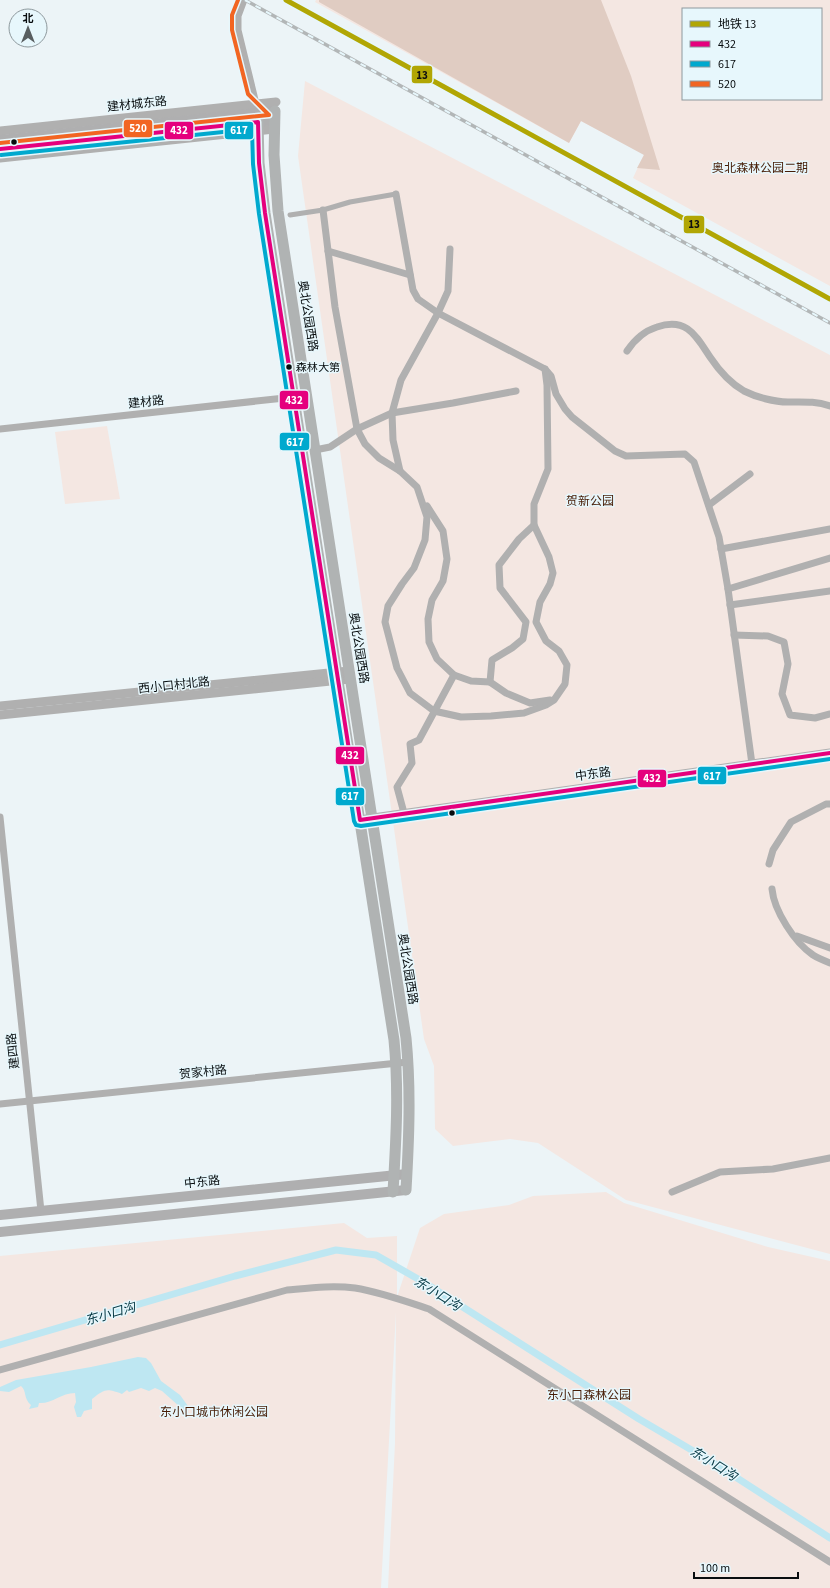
<svg xmlns="http://www.w3.org/2000/svg" width="830" height="1588" viewBox="0 0 830 1588" font-family="'Source Sans 3','Noto Sans SC',sans-serif">
  <rect width="100%" height="100%" fill="#ecf4f7"/>
  <g fill="#f4e7e2" fill-rule="evenodd">
    <path d="M316 0H830V286L633 178 644 154 581 121 569 143 315 2ZM683 9H821V99H683Z"/>
    <polygon points="305,81 830,355 830,1254 626,1200 538,1143 510,1139 453,1146 435,1129 434,1066 424,1039 298,156"/>
    <polygon points="107,426 120,499 65,504 55,432"/>
    <polygon points="606,1192 624,1203 768,1247 830,1261 830,1588 388,1588 395,1443 396,1312 381,1588 0,1588 0,1256 344,1223 367,1238 397,1236 397,1297 420,1228 444,1214 509,1205 533,1196"/>
  </g>
  <polygon fill="#e0ccc2" points="319,0 601,0 631,76 660,170 637,168 644,155 581,121 569,143 319,2"/>
  <path fill="#bee7f2" d="M138 1357 146 1358 151 1363 161 1381 180 1395 188 1406 184 1409 180 1407 162 1391 155 1388 149 1391 141 1388 129 1392 127 1390 122 1394C106 1388 105 1389 92 1399V1409L84 1411 81 1417H77L74 1407 76 1402 75 1393C61 1393 52 1404 39 1403L38 1407 29 1409 31 1405C23 1398 27 1391 21 1386L9 1392 0 1391V1387L16 1380 91 1367Z"/>
  <g fill="none" stroke-linecap="round" stroke-linejoin="round">
    <polyline stroke="#bee7f2" stroke-width="7" points="0,1345 235,1276 336,1250 376,1255 425,1283 639,1419 717,1465 830,1538"/>
    <polyline stroke="#b0b0b0" stroke-width="5" points="290,215 323,210 350,202 396,194"/>
    <g stroke="#b0b0b0" stroke-width="7">
      <polyline points="244,0 238,16 238,30 257,108"/>
      <polyline points="396,194 413,290 418,299 438,313 545,369 551,376 556,394 565,409 572,417 615,451 626,456 685,454 694,462 719,537 728,589 752,764"/>
      <polyline points="323,210 335,307 357,429 365,444 379,458 400,471 417,487 427,517 425,540 414,568 402,584 388,606 385,622 397,668 410,693 434,711 461,717 491,716 524,713 546,705 554,700 565,684 567,665 559,651 546,641 536,622 540,602 550,584 553,573 549,557 534,525"/>
      <polyline points="328,251 410,275"/>
      <path d="M627 351C635 339 644 331 657 327 687 317 696 336 710 357 718 369 730 383 744 391 756 397 774 402 788 402 803 402 816 401 830 406"/>
      <polyline points="545,369 547,385 548,469 534,504 534,525 519,539 499,565 500,588 526,622 523,639 512,648 492,660 490,682 506,693 530,703 550,700"/>
      <polyline points="0,429 294,397"/>
      <polyline points="315,450 330,447 357,429 392,413 453,403 516,391"/>
      <polyline points="400,471 393,440 392,413 401,380 438,313 448,291 450,249"/>
      <polyline points="709,505 750,474"/>
      <polyline points="427,506 443,531 447,559 443,581 432,600 428,619 429,642 437,659 454,675 471,681 490,682"/>
      <polyline points="721,549 830,529"/>
      <polyline points="728,589 830,558"/>
      <polyline points="730,605 830,591"/>
      <polyline points="734,635 768,636 784,642 788,664 782,694 790,715 815,718 830,714"/>
      <polyline points="404,813 397,787 412,763 410,744 419,740 454,675"/>
      <polyline points="0,817 41,1211"/>
      <polyline points="769,864 773,850 791,822 826,804 830,804"/>
      <path d="M772 889C774 911 795 943 813 955 818 958 825 961 830 963"/>
      <polyline points="797,936 830,948"/>
      <polyline points="0,1104 408,1062"/>
      <polyline points="672,1192 720,1172 773,1169 830,1158"/>
      <path d="M0 1370 287 1290C309 1288 332 1285 355 1288 380 1292 405 1301 429 1309L830 1562"/>
    </g>
    <g stroke="#b0b0b0" stroke-width="9">
      <polyline points="0,131 276,102"/>
      <polyline points="0,158 274,129"/>
      <polyline points="0,706 349,671"/>
      <polyline points="0,715 350,679"/>
      <polyline points="366,819 830,753"/>
    </g>
    <g stroke="#afafb0" stroke-width="10">
      <polyline points="0,140 275,111"/>
      <polyline points="0,149 275,120"/>
      <polyline points="0,1215 407,1174"/>
      <polyline points="0,1232 406,1190"/>
    </g>
    <g stroke="#b0b3b3" stroke-width="11">
      <path d="M275 111 274 155 278 211 406 1038C411 1089 409 1139 406 1190"/>
      <path d="M258 122 259 163 265 213 394 1040C399 1091 396 1141 393 1192"/>
    </g>
    <defs>
      <polyline id="rail" points="245,0 830,323"/>
    </defs>
    <use href="#rail" stroke="#b2b6b7" stroke-width="3.5"/>
    <use href="#rail" stroke="#e7f7fc" stroke-width="2" stroke-dasharray="6" stroke-linecap="butt"/>
    <defs>
      <polyline id="bus-1" points="0,149 258,122 259,163 265,213 360,820 830,753"/>
      <polyline id="bus-2" points="1,155 252,129 253,164 259,214 354,821 356,825 361,826 830,759"/>
      <polyline id="bus-3" points="0,143 269,115 248,94 232,30 232,15 238,0"/>
    </defs>
    <use href="#bus-1" stroke="#e7f7fc" stroke-width="7"/>
    <use href="#bus-2" stroke="#e7f7fc" stroke-width="7"/>
    <use href="#bus-3" stroke="#e7f7fc" stroke-width="7"/>
    <use href="#bus-1" stroke="#e5007d" stroke-width="4"/>
    <use href="#bus-2" stroke="#00a9ce" stroke-width="4"/>
    <use href="#bus-3" stroke="#f26522" stroke-width="4"/>
    <defs>
      <polyline id="metro-1" points="286,0 830,299"/>
    </defs>
    <use href="#metro-1" stroke="#e7f7fc" stroke-width="8"/>
    <use href="#metro-1" stroke="#b1a604" stroke-width="5"/>
  </g>
  <g fill="#080d0f" stroke="#e7f7fc" stroke-width="1.5">
    <circle cx="14" cy="142" r="3.5"/>
    <circle cx="289" cy="367" r="3.5"/>
    <circle cx="452" cy="813" r="3.5"/>
  </g>
  <g text-anchor="middle" stroke-width="3" stroke-linejoin="round" paint-order="stroke">
    <g font-size="11" fill="#080d0f" stroke="#e7f7fc" text-anchor="start">
      <text x="296" y="371">森林大第</text>
    </g>
    <g font-size="12" fill="#080d0f" stroke="#e7f7fc">
      <text transform="translate(137 104) rotate(-6)" y="4">建材城东路</text>
      <text transform="translate(308 316) rotate(81)" y="4">奥北公园西路</text>
      <text transform="translate(146 402) rotate(-6)" y="4">建材路</text>
      <text transform="translate(359 648) rotate(81)" y="4">奥北公园西路</text>
      <text transform="translate(174 685) rotate(-6)" y="4">西小口村北路</text>
      <text transform="translate(593 774) rotate(-8)" y="4">中东路</text>
      <text transform="translate(408 969) rotate(81)" y="4">奥北公园西路</text>
      <text transform="translate(13 1051) rotate(-96)" y="4">建四路</text>
      <text transform="translate(203 1072) rotate(-6)" y="4">贺家村路</text>
      <text transform="translate(202 1182) rotate(-6)" y="4">中东路</text>
    </g>
    <g font-size="12" fill="#471d06" stroke="#e7f7fc">
      <text x="760" y="172">奥北森林公园二期</text>
      <text x="590" y="505">贺新公园</text>
      <text x="589" y="1399">东小口森林公园</text>
      <text x="214" y="1416">东小口城市休闲公园</text>
    </g>
    <g font-size="13" font-style="italic" fill="#003540" stroke="#e7f7fc">
      <text transform="translate(438 1293) rotate(32)" y="5">东小口沟</text>
      <text transform="translate(110 1313) rotate(-16)" y="5">东小口沟</text>
      <text transform="translate(714 1463) rotate(32)" y="5">东小口沟</text>
    </g>
  </g>
  <g stroke="#e7f7fc" stroke-width="1.5">
    <rect x="411" y="65" width="22" height="19" rx="4" fill="#b1a604"/>
    <rect x="123" y="119" width="30" height="19" rx="4" fill="#f26522"/>
    <rect x="164" y="121" width="30" height="19" rx="4" fill="#e5007d"/>
    <rect x="224" y="121" width="30" height="19" rx="4" fill="#00a9ce"/>
    <rect x="683" y="215" width="22" height="19" rx="4" fill="#b1a604"/>
    <rect x="279" y="390" width="30" height="20" rx="4" fill="#e5007d"/>
    <rect x="279" y="432" width="31" height="19" rx="4" fill="#00a9ce"/>
    <rect x="335" y="746" width="30" height="19" rx="4" fill="#e5007d"/>
    <rect x="697" y="766" width="30" height="19" rx="4" fill="#00a9ce"/>
    <rect x="637" y="769" width="30" height="19" rx="4" fill="#e5007d"/>
    <rect x="335" y="787" width="30" height="19" rx="4" fill="#00a9ce"/>
  </g>
  <g font-size="11" text-anchor="middle" font-weight="bold" fill="#fff">
    <text x="138" y="132">520</text>
    <text x="179" y="134">432</text>
    <text x="239" y="134">617</text>
    <text x="294" y="404">432</text>
    <text x="295" y="446">617</text>
    <text x="350" y="759">432</text>
    <text x="712" y="780">617</text>
    <text x="652" y="782">432</text>
    <text x="350" y="800">617</text>
  </g>
  <g font-size="11" text-anchor="middle" font-weight="bold" fill="#111">
    <text x="422" y="79">13</text>
    <text x="694" y="228">13</text>
  </g>
  <rect x="682" y="8" width="140" height="92" fill="#e7f7fc" stroke="#8e999d"/>
  <rect x="690" y="21" width="20" height="6" fill="#b1a604" stroke="#8e999d"/>
  <text x="718" y="28" font-size="12" fill="#080d0f">地铁 13</text>
  <rect x="690" y="41" width="20" height="6" fill="#e5007d" stroke="#8e999d"/>
  <text x="718" y="48" font-size="12" fill="#080d0f">432</text>
  <rect x="690" y="61" width="20" height="6" fill="#00a9ce" stroke="#8e999d"/>
  <text x="718" y="68" font-size="12" fill="#080d0f">617</text>
  <rect x="690" y="81" width="20" height="6" fill="#f26522" stroke="#8e999d"/>
  <text x="718" y="88" font-size="12" fill="#080d0f">520</text>
  <g transform="translate(28 28)"><circle r="19" fill="#e7f7fc" stroke="#8e999d"/>
  <path d="M0-3L7 15L0 10L-7 15Z" fill="#585e60"/>
  <text y="-6" font-size="11" font-weight="bold" text-anchor="middle" fill="#080d0f">北</text>
  </g>
  <path d="M694 1572v6h104v-6" fill="none" stroke="#080d0f" stroke-width="2"/>
  <text x="700" y="1572" font-size="12" fill="#080d0f" stroke="#e7f7fc" stroke-width="3" paint-order="stroke">100 m</text>
</svg>
